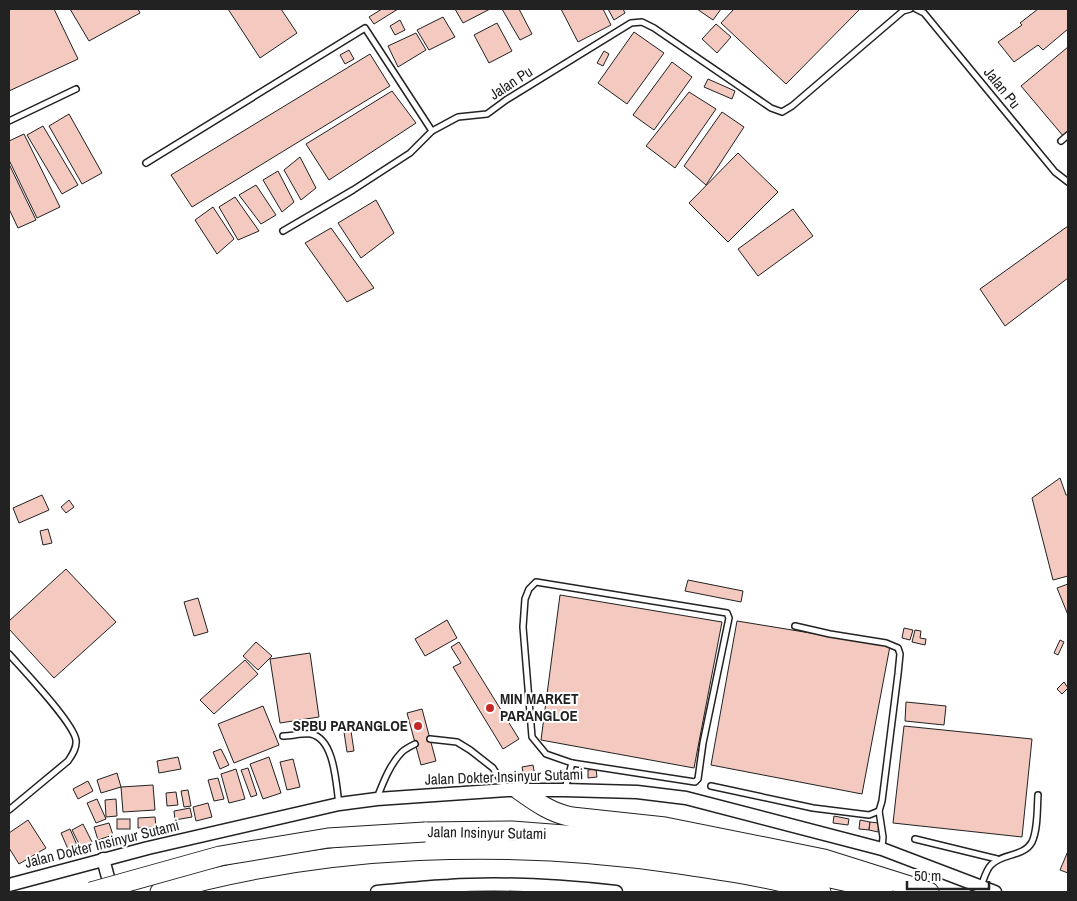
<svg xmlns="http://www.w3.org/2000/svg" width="1077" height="901" viewBox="0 0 1077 901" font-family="'Archivo Narrow',sans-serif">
  <rect width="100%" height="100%" fill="#fff"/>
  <g fill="#f3c9c0" stroke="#222">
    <polygon points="9,9 54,9 78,59 9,91"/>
    <polygon points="70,9 138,9 140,13 89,41"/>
    <polygon points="228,9 281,9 297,33 260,58"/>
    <polygon points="382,9 398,9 374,24 369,17"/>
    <polygon points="455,9 490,9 463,23"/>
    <polygon points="502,9 519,9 532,34 520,40"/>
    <polygon points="561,9 603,9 611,25 578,42"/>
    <polygon points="608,9 623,9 625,13 614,20"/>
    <polygon points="697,9 721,9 713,20"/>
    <polygon points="734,9 860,9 786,84 721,23"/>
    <polygon points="1038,9 1068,9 1068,29 1043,50 1038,45 1014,62 998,42 1022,25 1020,23"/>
    <polygon points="443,17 455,37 429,50 417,30"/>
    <polygon points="400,20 405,30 395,35 390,26"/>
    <polygon points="497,23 512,51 489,63 474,35"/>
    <polygon points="716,24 731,37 717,53 702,39"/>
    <polygon points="634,32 664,53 627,104 598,83"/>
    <polygon points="416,33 426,50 398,67 388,46"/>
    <polygon points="1068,47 1068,133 1064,137 1021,86"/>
    <polygon points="349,50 354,59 345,64 340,55"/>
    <polygon points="604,51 609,54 603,66 597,63"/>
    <polygon points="370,54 390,86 192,207 171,175"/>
    <polygon points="672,62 692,77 654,130 633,115"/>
    <polygon points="708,79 735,91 732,99 704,87"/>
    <polygon points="392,91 416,123 329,180 306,144"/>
    <polygon points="689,92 716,109 675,168 646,146"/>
    <polygon points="722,112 744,127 706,185 684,166"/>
    <polygon points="69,114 102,173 82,184 49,126"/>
    <polygon points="43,126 78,185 62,194 27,135"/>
    <polygon points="24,134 60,207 37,218 9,160 9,141"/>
    <polygon points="738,153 778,192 728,242 689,203"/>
    <polygon points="300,157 316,188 301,200 284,170"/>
    <polygon points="9,164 36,220 18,228 9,209"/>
    <polygon points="278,171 294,202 282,212 263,180"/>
    <polygon points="256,185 276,215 261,224 239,195"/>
    <polygon points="235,197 259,231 238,240 219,207"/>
    <polygon points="376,200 394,233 361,258 338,223"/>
    <polygon points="213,207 234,239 217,254 195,220"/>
    <polygon points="793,209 813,236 758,276 738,249"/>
    <polygon points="1068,226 1068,278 1005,326 980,289"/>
    <polygon points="331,228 374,288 347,302 305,243"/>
    <polygon points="1060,478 1066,495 1068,495 1068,576 1053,580 1032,498"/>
    <polygon points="42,495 49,510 19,523 13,508"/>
    <polygon points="69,500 74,507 66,513 61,507"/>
    <polygon points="48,529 52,543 43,545 40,531"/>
    <polygon points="66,569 116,622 54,678 9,629 9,621"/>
    <polygon points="688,580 743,591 741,602 685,591"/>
    <polygon points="1068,584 1068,615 1057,588"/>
    <polygon points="560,595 722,622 694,768 541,740"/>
    <polygon points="198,598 208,632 194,636 184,602"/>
    <polygon points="447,620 457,638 425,656 415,639"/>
    <polygon points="737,621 890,646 862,794 711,765"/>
    <polygon points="904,628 913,630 910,640 902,638"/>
    <polygon points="915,630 921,631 920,638 926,639 925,645 912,642"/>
    <polygon points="1060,640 1064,642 1058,655 1054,653"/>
    <polygon points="256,642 272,656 258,670 243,656"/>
    <polygon points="459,642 519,739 503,749 453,667 461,663 451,647"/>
    <polygon points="310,653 319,717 280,723 270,659"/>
    <polygon points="245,660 258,674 214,714 200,700"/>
    <polygon points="1064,682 1068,688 1062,694 1057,689"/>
    <polygon points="906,702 946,706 944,725 905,721"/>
    <polygon points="263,706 279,745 234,763 218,724"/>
    <polygon points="422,709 436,761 421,765 407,713"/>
    <polygon points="904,726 1032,739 1022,837 893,823"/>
    <polygon points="351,731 354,751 347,752 344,732"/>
    <polygon points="221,749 229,765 220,769 213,752"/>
    <polygon points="178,757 181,769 159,773 157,761"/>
    <polygon points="269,757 281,793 263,799 250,764"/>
    <polygon points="293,759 300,787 287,790 280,762"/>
    <polygon points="533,765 535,776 524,777 522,767"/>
    <polygon points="248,768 257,795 251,797 241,770"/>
    <polygon points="236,769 245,799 229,803 221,774"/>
    <polygon points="596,769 597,777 588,778 588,770"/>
    <polygon points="117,773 121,787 101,793 97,780"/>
    <polygon points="218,778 224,799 214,801 208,780"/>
    <polygon points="88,781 93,791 78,799 73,789"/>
    <polygon points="153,785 155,810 123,812 121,787"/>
    <polygon points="188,790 191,806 184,807 181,791"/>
    <polygon points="176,792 178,805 167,806 166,793"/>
    <polygon points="97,799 106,819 96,823 87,803"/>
    <polygon points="116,799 117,816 106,817 105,800"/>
    <polygon points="208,803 212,817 196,821 193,807"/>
    <polygon points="190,808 192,817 175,820 174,811"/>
    <polygon points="834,816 849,819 848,825 833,823"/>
    <polygon points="155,817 156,827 138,828 138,818"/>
    <rect x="117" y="819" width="13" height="10"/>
    <polygon points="28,820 46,848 19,864 9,848 9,833"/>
    <polygon points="860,820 870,822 869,830 859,829"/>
    <polygon points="870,822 879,823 878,832 869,830"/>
    <polygon points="109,823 113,835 98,840 94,827"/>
    <polygon points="83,824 92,842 81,848 72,830"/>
    <polygon points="70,829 77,845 68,849 61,833"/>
    <polygon points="1068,851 1068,873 1060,870"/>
  </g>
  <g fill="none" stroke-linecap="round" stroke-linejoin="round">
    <defs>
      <g id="service">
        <polyline points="916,9 924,13 1055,172 1068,182"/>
        <polyline points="9,121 76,89"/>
        <polyline points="1061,141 1068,135"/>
        <polyline points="146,163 365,28 432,131 458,117 487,114 506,100 631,23 642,22 654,28 771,108 782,112 792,106 903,11 910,9"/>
        <polyline points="283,231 353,190 410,153 432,131"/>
        <polygon points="536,582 727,613 729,618 703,743 698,779 695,782 572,763 546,754 532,737 523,627 525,599 529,589"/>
        <path d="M9 654C23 670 73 722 76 740 77 748 72 755 68 761L9 810"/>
        <path d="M283 736C291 736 303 733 311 734 335 739 336 785 339 804"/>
        <polyline points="430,739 457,742 470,750 493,768 506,789"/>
        <polyline points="711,786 813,808 869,815 879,811 882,801 898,674 900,654 898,648 886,643 830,634 795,626"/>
        <polyline points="565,789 572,763"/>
        <path d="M377 798C383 783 390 764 402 752 405 749 411 746 415 744"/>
        <polyline points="879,811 883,837 882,849"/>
        <polyline points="915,839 997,859"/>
        <path d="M981 886C984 879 986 870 991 865 1002 853 1024 857 1032 842 1038 829 1037 809 1038 795"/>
      </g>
      <g id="tertiary">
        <polyline points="103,859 112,892"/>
        <polyline points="9,885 148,848 339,804 377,799 507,790 564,790 637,792 686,798 882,849 995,892"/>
        <path d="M377 892C401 890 425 887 449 886 504 882 561 886 616 892"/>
      </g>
      <g id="motorway">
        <path d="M519 790C536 802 551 813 572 817L665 827 824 859 929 892"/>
        <polyline points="425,832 512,831 630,840 730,856 853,883 883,892"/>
        <path d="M160 892C326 844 510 839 680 864 728 871 774 878 821 892"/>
      </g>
    </defs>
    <use href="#service" stroke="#222" stroke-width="8"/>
    <use href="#tertiary" stroke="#222" stroke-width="15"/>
    <use href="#motorway" stroke="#222" stroke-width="21"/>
    <use href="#service" stroke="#fff" stroke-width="5"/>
    <use href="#tertiary" stroke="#fff" stroke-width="12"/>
    <use href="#motorway" stroke="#fff" stroke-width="19"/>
    <defs>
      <polyline id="motorway-bridge" points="91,892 220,856 328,838 425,832"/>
    </defs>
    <use href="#motorway-bridge" stroke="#222" stroke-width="21" stroke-linecap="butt"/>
    <use href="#motorway-bridge" stroke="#fff" stroke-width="19"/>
  </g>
  <g fill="#c62828" stroke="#fff" stroke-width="2">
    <circle cx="490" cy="708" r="5"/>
    <circle cx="418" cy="726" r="5"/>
  </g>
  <g text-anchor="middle" stroke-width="4" stroke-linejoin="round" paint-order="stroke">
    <g font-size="15" fill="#222" stroke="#fff">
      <text transform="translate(511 83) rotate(-33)" y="5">Jalan Pu</text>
      <text transform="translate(1002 88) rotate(51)" y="5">Jalan Pu</text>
      <text transform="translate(504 777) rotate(-2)" y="5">Jalan Dokter Insinyur Sutami</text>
      <text transform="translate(487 833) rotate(1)" y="5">Jalan Insinyur Sutami</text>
      <text transform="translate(102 844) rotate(-14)" y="5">Jalan Dokter Insinyur Sutami</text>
    </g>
    <g font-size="15" font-weight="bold" fill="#222" stroke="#fff" text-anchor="start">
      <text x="500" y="704">MIN MARKET<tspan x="500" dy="17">PARANGLOE</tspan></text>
      <text x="408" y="731" text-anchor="end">SPBU PARANGLOE</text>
    </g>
  </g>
  <rect width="1077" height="901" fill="none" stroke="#222222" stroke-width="20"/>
  <path d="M907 881v8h82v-8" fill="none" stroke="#222222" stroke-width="2.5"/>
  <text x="914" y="881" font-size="15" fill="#222222" stroke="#ffffff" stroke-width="4" paint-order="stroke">50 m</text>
</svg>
